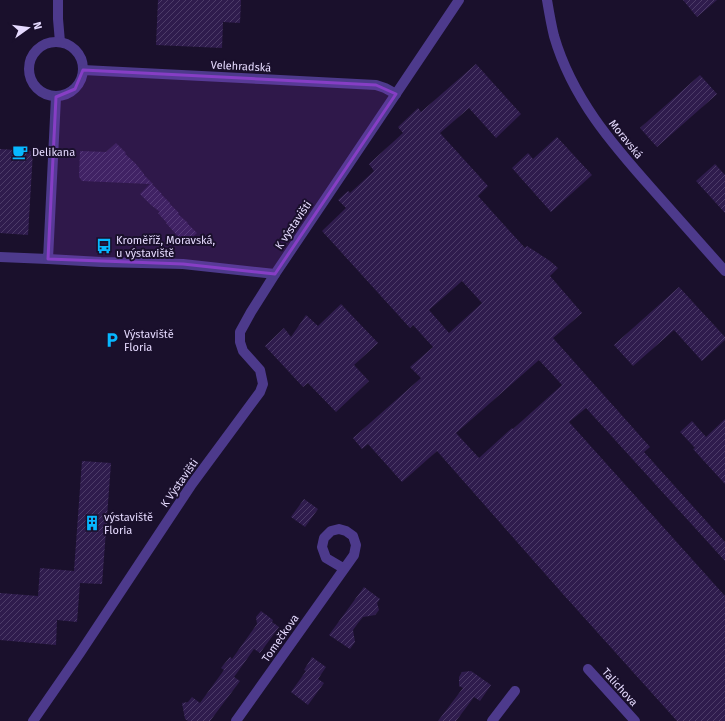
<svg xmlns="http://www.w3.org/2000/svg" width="725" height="721" viewBox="0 0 725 721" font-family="'Fira Sans',sans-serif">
  <defs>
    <pattern id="building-hatch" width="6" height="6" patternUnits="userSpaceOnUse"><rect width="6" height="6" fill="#2f1c4d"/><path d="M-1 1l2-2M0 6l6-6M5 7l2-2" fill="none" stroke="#4d3c68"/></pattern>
  </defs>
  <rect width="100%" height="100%" fill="#1a102c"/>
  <g fill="url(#building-hatch)" fill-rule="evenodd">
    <polygon points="158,0 241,0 240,23 223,22 222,48 156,45"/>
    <polygon points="683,0 717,0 697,17"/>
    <path d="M476 64 521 114 496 138 469 108 440 133 488 186 478 196 525 248 527 246 550 261 558 268 550 276 582 313 553 338 650 447 644 452 725 542V561L586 408 569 422 725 596V721H677L562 593 437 451 402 482 368 444 362 449 353 438 421 378 410 367 433 347 413 325 410 328 322 231 346 208 338 200 348 191 350 193 374 171 369 164 403 133 398 127 418 108 421 112ZM462 281 482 303 449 333 429 310ZM539 360 562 385 513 429 512 428 479 458 456 433Z"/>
    <polygon points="700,75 717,94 657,147 640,128"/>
    <polygon points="557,137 592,175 551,212 512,168 528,153 533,159"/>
    <polygon points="116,143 126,153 125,154 135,163 144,174 144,175 153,184 152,184 162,194 161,194 170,203 170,204 179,213 178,214 188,223 187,223 197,233 185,244 166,223 167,223 158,213 160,212 151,205 140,194 150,184 82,181 79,177 80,151 106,152"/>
    <polygon points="0,149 33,151 28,235 0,233"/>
    <polygon points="715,164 725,175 725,213 696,181"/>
    <polygon points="679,287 725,337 725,340 702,361 674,330 633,366 614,345"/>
    <polygon points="341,304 378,343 354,365 369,381 336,412 308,383 303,387 265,346 284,328 291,337 306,315 318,326"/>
    <polygon points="725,419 725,484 693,449 695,448 680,432 692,421 706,437"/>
    <polygon points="82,461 111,463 102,584 80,583 77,622 57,620 56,645 0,640 0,593 38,596 40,568 74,571"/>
    <polygon points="304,499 318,509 305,527 291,517"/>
    <polygon points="364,587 380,599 377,603 379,610 375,615 363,617 358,623 353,630 355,642 350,649 329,635"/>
    <polygon points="261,611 273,620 272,622 279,627 260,653 254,649 234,677 240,681 210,721 188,721 185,719 182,703 188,702 192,697 200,703 224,670 221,668 230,657 232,659 257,624 256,617"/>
    <polygon points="312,657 326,667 318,679 324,683 308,705 291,692 306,671 304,670"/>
    <polygon points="471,671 491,685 480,701 474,697 456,721 438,721 463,688 459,686 459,677 462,672"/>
  </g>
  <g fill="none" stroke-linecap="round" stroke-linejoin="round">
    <g stroke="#4d3a8c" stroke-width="10">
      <polyline points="58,0 58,19 60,42"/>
      <path d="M547 0C549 12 551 24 554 36 572 98 612 144 654 191 678 218 701 244 725 271"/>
      <circle cx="56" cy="69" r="27"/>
      <polyline points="83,70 261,79 376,85 385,88 396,94"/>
      <polyline points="0,257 48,259 56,97"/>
      <polyline points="48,259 101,262 183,264 275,274 459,0"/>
      <polyline points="588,669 635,721"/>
      <polyline points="33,721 80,653 192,484 260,392 263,384 260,370 243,351 240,342 240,332 251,312 275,274"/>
      <polyline points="236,721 354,555 356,545 353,536 346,531 339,529 331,531 324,538 322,547 326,558 343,568"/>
      <polyline points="492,721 515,691"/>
    </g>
  </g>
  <path fill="#863ec5" fill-opacity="0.2" stroke="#863ec5" stroke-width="3" stroke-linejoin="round" d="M83 70 376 85 396 94 275 274 183 264 48 259 56 97 75 89Z"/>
  <defs>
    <symbol id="cafe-bare" viewBox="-9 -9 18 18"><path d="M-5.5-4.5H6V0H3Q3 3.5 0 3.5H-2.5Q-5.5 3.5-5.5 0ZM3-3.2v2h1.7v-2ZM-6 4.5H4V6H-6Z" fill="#07b7ff" stroke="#1a102c" stroke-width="2.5" paint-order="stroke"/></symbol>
    <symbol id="bus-bare" viewBox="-9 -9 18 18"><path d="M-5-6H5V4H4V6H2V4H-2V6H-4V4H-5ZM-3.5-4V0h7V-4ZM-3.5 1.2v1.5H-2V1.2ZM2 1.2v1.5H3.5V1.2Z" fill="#07b7ff" stroke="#1a102c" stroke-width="2.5" paint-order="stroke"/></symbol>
    <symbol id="parking-bare" viewBox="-9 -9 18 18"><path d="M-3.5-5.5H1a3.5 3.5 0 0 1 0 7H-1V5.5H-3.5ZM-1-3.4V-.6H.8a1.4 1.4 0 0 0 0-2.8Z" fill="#07b7ff" stroke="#1a102c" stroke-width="2.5" paint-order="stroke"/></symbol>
    <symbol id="building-bare" viewBox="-9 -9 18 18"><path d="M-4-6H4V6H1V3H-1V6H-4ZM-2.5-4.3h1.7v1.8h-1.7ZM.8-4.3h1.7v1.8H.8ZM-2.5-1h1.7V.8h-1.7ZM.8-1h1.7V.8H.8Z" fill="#07b7ff" stroke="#1a102c" stroke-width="2.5" paint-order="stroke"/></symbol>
  </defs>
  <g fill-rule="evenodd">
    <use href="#cafe-bare" x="9" y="141" width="22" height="22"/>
    <use href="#bus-bare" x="93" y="235" width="22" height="22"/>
    <use href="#parking-bare" x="101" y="329" width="22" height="22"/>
    <use href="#building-bare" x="81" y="512" width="22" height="22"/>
  </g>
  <g text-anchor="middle" stroke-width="4" stroke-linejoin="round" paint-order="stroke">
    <g font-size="11" fill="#e6dbff" stroke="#1a102c">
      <text transform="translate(241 66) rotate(3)" y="4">Velehradská</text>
      <text transform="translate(626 139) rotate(51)" y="4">Moravská</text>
      <text transform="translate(293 225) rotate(-56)" y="4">K výstavišti</text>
      <text transform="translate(179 483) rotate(-55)" y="4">K Výstavišti</text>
      <text transform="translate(280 638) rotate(-55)" y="4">Tomečkova</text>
      <text transform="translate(620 687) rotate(48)" y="4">Talichova</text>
    </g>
    <g font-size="11" fill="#e6dbff" stroke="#1a102c" text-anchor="start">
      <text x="32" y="156">Delikana</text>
      <text x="116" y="244">Kroměříž, Moravská,<tspan x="116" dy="13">u výstaviště</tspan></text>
      <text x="124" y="338">Výstaviště<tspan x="124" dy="13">Floria</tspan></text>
      <text x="104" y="521">výstaviště<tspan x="104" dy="13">Floria</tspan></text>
    </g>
  </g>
  <g transform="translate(28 28) rotate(76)" stroke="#1a102c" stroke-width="3" paint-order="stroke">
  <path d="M0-3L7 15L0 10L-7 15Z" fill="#e6dbff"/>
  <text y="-6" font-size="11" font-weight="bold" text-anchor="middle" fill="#e6dbff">N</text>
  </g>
</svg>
